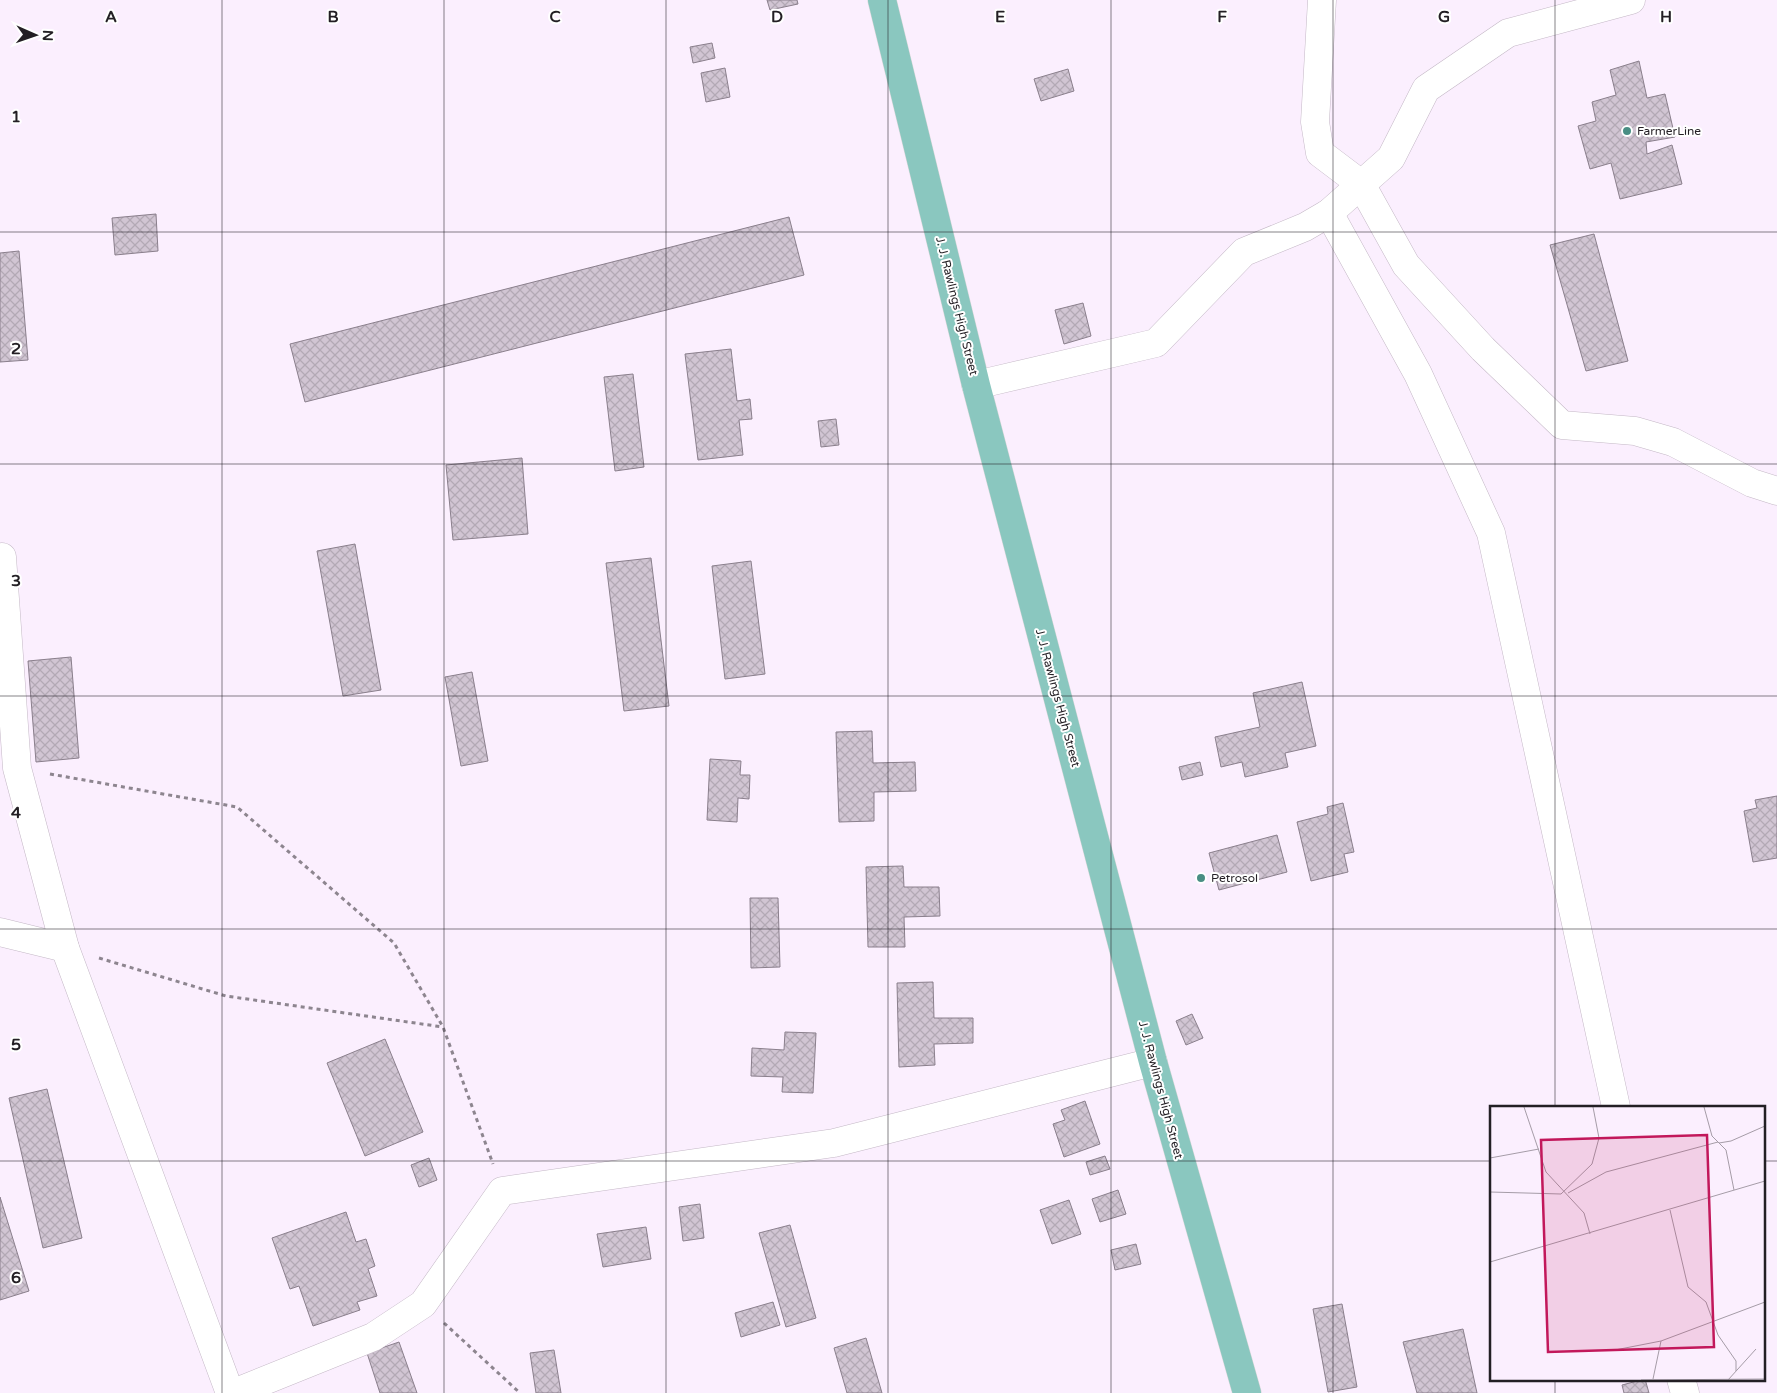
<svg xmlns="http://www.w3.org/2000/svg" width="1777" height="1393" viewBox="0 0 1777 1393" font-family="'Varela Round',sans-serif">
  <defs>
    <pattern id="building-cross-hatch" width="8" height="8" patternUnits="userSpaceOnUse" patternTransform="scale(1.25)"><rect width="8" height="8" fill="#d1c5d3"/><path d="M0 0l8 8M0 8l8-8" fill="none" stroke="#b3a9b5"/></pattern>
  </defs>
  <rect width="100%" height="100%" fill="#fbeffe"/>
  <g fill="url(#building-cross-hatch)" stroke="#8a7f8c">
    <polygon points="767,0 797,0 798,4 770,10"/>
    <polygon points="712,43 715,58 693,63 690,47"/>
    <polygon points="1639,61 1647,98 1665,94 1675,137 1646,142 1647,154 1672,145 1682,184 1620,199 1611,163 1590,169 1578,126 1596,121 1592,102 1616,95 1610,70"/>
    <polygon points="725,68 730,97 706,102 701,73"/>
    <polygon points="1068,69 1074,91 1041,101 1034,79"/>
    <polygon points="156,214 158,251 115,255 112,218"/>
    <polygon points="789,217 804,275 305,402 290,344"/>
    <polygon points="1594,234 1628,361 1586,371 1550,245"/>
    <polygon points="19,251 28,360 0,362 0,253"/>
    <polygon points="1083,303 1091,336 1064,344 1055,310"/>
    <polygon points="731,349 737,401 750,399 752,419 739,420 743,455 698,460 685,354"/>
    <polygon points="633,374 644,467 615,471 604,377"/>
    <polygon points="836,419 839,445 821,447 818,421"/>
    <polygon points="522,458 528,534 453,540 446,465"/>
    <polygon points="355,544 381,690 343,696 317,551"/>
    <polygon points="651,558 669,706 624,711 606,563"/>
    <polygon points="751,561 765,674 725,679 712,566"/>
    <polygon points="71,657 79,758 36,762 28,661"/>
    <polygon points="472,672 488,761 461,766 445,677"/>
    <polygon points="1302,682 1316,746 1285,753 1288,767 1245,777 1242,762 1221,767 1215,737 1260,727 1253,693"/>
    <polygon points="872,731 873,763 915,762 916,791 874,792 874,821 839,822 836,732"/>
    <polygon points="710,759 741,761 740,775 750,775 749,799 738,798 737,822 707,820"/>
    <polygon points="1200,762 1203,775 1182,780 1179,767"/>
    <polygon points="1777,796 1777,858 1753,862 1744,811 1757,808 1755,800"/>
    <polygon points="1343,803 1354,852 1344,854 1348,872 1311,881 1297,822 1328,814 1327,807"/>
    <polygon points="1277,835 1287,872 1219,890 1209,853"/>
    <polygon points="903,866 904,887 939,887 940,916 904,917 905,947 868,947 866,867"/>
    <polygon points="750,898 778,898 780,967 751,968"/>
    <polygon points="933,982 934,1018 973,1018 973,1043 934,1044 935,1065 899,1067 897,983"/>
    <polygon points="1192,1014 1203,1038 1186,1045 1176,1021"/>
    <polygon points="785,1032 816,1033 813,1093 782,1092 783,1077 751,1076 752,1048 784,1050"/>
    <polygon points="385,1039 423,1132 365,1156 327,1063"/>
    <polygon points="47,1089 82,1238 43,1248 9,1098"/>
    <polygon points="1085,1101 1100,1144 1064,1157 1053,1124 1065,1120 1061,1110"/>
    <polygon points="1105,1156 1110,1169 1090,1175 1086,1162"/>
    <polygon points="429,1158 437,1180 419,1187 411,1165"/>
    <polygon points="1118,1190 1126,1214 1100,1222 1092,1199"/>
    <polygon points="0,1197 29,1291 0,1300"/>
    <polygon points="1069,1200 1081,1234 1052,1244 1040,1210"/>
    <polygon points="700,1204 704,1238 683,1241 679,1207"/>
    <polygon points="346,1212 356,1242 366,1239 375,1266 368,1269 377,1296 357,1302 360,1310 313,1326 299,1286 290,1289 272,1238"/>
    <polygon points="790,1225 816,1318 786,1327 759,1233"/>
    <polygon points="646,1227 651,1259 603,1267 597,1234"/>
    <polygon points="1136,1244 1141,1264 1115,1270 1111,1250"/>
    <polygon points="773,1302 780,1325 741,1337 735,1313"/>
    <polygon points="1342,1304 1357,1387 1328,1392 1313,1309"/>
    <polygon points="1463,1329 1477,1393 1417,1393 1403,1342"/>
    <polygon points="866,1338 882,1393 847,1393 834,1348"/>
    <polygon points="399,1342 417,1393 380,1393 367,1353"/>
    <polygon points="554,1350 561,1393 536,1393 530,1353"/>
    <polygon points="1645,1379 1649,1393 1624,1393 1622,1385"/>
  </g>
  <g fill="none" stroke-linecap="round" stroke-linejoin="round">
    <defs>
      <g id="street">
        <polyline points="1322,0 1315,122 1320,153 1361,184 1406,265 1483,349 1562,425 1635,431 1673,442 1752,483 1777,491"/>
        <polyline points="1329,213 1418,374 1491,533 1616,1107"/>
        <polyline points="976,385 1156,343 1244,252 1305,227 1329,213 1391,158 1426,89 1508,33 1631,0"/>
        <polyline points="2,557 17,768 65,948 230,1393"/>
        <polyline points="0,932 65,948"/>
        <polyline points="1681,1379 1685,1393"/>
        <polyline points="234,1393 373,1337 423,1304 502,1191 834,1143 1153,1062"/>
      </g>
      <polyline id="primary" points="882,0 976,385 1153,1062 1247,1393"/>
    </defs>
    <use href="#street" stroke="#c4b8c6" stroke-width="29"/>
    <use href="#primary" stroke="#d7d7d8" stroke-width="29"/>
    <g stroke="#8d858f" stroke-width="3" stroke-dasharray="4 4" stroke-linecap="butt">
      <polyline points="50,774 237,807 394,943 443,1027 493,1164"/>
      <polyline points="99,958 226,996 443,1027"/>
      <polyline points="444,1323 520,1393"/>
    </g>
    <use href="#street" stroke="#fff" stroke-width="28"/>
    <use href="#primary" stroke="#8ac7bf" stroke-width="28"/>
  </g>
  <path fill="none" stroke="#231f24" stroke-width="1" stroke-opacity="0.55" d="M222 0V1393M444 0V1393M666 0V1393M888 0V1393M1111 0V1393M1333 0V1393M1555 0V1107M0 232H1777M0 464H1777M0 696H1777M0 929H1777M0 1161H1491M1763 1161H1777M1555 1379V1393"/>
  <g fill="#498e84" stroke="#fff" stroke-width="2">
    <circle cx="1627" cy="131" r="5"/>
    <circle cx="1201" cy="878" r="5"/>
  </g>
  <g text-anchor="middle" stroke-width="4" stroke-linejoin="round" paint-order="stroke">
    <g font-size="12" fill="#231f24" stroke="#fff" text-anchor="start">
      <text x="1637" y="135">FarmerLine</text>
      <text x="1211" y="882">Petrosol</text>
    </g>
    <g font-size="12" fill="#231f24" stroke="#fff">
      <text transform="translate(957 306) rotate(76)" y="4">J. J. Rawlings High Street</text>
      <text transform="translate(1058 698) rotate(75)" y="4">J. J. Rawlings High Street</text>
      <text transform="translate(1161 1090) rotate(75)" y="4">J. J. Rawlings High Street</text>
    </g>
  </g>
  <g transform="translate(1490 1106)">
    <rect width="275" height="275" fill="#fbeffe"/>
    <path fill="none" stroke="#a59ca7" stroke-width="1" d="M34 1 56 66 94 107 100 128M214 1 222 30 236 44 244 84M229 37 241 35 275 20M0 52 49 43M0 86 71 88 102 58 109 32 103 1M78 87 116 66 228 36M180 104 198 181 216 196 228 229 246 255V265M0 156 275 75M125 244 171 235 275 196M163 273 171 235M151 274 275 273M238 274 266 243"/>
    <path fill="#c2185b" fill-opacity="0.15" stroke="#c2185b" stroke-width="2.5" d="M217 29 224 241 58 246 51 34Z"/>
    <rect width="275" height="275" fill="none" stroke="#231f24" stroke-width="2.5"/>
  </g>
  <g font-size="16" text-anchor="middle" font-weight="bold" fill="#231f24" stroke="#fff" stroke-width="4" stroke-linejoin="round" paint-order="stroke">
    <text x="111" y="22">A</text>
    <text x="333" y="22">B</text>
    <text x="555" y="22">C</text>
    <text x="777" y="22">D</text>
    <text x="1000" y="22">E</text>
    <text x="1222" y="22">F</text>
    <text x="1444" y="22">G</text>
    <text x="1666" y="22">H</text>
    <text x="16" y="122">1</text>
    <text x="16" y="354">2</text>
    <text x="16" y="586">3</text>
    <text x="16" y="818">4</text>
    <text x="16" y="1050">5</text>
    <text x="16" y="1283">6</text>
  </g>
  <g transform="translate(35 35) rotate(92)" stroke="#ffffff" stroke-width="4" paint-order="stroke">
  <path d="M0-4L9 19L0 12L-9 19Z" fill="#231f24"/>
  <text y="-8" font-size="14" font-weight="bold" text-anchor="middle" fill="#231f24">N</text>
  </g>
</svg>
